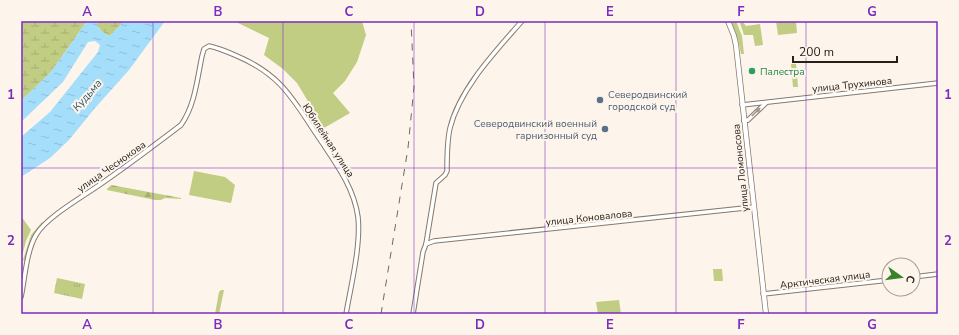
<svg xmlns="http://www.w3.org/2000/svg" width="959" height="335" viewBox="0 0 959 335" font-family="'Nunito Sans',sans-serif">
  <defs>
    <pattern id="forest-firs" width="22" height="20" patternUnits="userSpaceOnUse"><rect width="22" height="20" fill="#c0cd82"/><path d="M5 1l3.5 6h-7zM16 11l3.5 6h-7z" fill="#a5b070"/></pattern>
    <pattern id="wetland-marsh" width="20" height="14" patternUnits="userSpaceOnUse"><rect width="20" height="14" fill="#c0cd82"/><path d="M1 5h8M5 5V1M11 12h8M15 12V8" fill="none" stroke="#a5b070"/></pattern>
    <pattern id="park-tufts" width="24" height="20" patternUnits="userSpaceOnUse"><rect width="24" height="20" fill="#c0cd82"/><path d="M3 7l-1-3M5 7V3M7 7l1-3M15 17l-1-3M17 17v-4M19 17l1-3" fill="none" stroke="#a5b070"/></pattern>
    <pattern id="water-ripples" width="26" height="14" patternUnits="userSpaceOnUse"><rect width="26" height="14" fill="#a4defb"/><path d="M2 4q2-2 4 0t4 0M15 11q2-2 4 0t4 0" fill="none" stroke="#8dbed7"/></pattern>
  </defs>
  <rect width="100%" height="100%" fill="#fdf4eb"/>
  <g fill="#c0cd82">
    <polygon points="234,21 362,21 366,35 357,62 345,81 333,93 350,113 324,128 297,83 283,69 264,55 269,38"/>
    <polygon points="731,21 736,21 742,36 744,54 741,54 738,39"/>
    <polygon points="776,21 787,21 788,22 796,21 797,33 778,35"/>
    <polygon points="743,22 746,26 760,24 763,45 755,46 753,35 744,35 740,23"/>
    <polygon points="791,64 796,64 798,87 793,87"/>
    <polygon points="194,171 225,177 235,185 231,203 189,195"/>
    <polygon points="21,216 31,230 26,241 21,260 22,229 21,227"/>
    <polygon points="42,222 44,224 38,230 26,261 23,260 31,235"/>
    <polygon points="713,269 722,269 723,281 714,281"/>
    <polygon points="221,290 224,290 219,314 215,314 219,292"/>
    <polygon points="619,300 621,314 598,314 596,302"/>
  </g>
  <polygon fill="url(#forest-firs)" points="111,185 181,198 181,199 165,198 161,200 155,200 107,190 107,189"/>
  <g fill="url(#wetland-marsh)">
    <polygon points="21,21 87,21 51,72 21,101"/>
    <polygon points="97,21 124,21 110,36 102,32 96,24"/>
  </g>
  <polygon fill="url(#park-tufts)" points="57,278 85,284 82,299 54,293"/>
  <path fill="url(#water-ripples)" d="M87 21H97C96 29 104 33 110 36L124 21H165L129 70 95 108 69 140 50 158 21 177V137L50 112 98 52 100 45 95 41 88 42 63 82 21 122V101L51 72Z"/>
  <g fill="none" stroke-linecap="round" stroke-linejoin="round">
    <defs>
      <g id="minor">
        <polyline points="742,105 938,83"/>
        <polyline points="744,121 748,120 766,103"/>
        <polyline points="426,244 434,241 754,207"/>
        <polyline points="913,277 938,274"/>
        <polyline points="763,294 889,280"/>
        <path d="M21 297C25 279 26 252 36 235 47 216 86 195 105 181 131 163 156 144 181 125 195 105 197 80 202 56L204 49 209 46C219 48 228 52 237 56 284 76 294 102 321 141 337 165 354 188 358 217 361 246 351 285 346 314"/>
        <path d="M413 314 423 252 426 244 436 183 445 175 447 171C447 157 447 141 450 128 460 88 496 51 522 21"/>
      </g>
      <polyline id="tertiary" points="728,21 734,36 736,45 766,314"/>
    </defs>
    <use href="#minor" stroke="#85796c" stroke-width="5.5"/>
    <use href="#tertiary" stroke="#85796c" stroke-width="6"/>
    <use href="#minor" stroke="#fff" stroke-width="3.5"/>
    <use href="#tertiary" stroke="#fff" stroke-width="4.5"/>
    <polyline stroke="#6f6962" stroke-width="1" stroke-dasharray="7 7" stroke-linecap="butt" points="381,314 408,148 414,87 411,21"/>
  </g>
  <defs><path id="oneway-solid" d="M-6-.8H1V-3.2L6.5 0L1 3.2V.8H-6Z"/></defs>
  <use fill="#9d9b98" href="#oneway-solid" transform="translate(756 112) rotate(-44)"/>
  <path fill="none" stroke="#7b2cbf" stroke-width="1" stroke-opacity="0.55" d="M153 21V314M283 21V314M414 21V314M545 21V314M676 21V314M806 21V314M21 168H938"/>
  <circle fill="#2e9e5b" stroke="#fdf4eb" stroke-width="1.5" cx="752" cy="71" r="4"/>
  <g fill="#5c6f8a" stroke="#fdf4eb" stroke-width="1.5">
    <circle cx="600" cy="100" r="4"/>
    <circle cx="605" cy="129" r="4"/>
  </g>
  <g text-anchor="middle" stroke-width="4" stroke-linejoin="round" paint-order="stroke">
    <g font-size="10" fill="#27864d" stroke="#fdf4eb" text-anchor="start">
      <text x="760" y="75">Палестра</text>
    </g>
    <g font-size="10" fill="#25201a" stroke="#fdf4eb">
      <text transform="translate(852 84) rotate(-6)" y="4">улица Трухинова</text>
      <text transform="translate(329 140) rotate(57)" y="4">Юбилейная улица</text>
      <text transform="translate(111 166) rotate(-35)" y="4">улица Чеснокова</text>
      <text transform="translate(740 168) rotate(-96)" y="4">улица Ломоносова</text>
      <text transform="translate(589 217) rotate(-6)" y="4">улица Коновалова</text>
      <text transform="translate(825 279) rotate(-7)" y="4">Арктическая улица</text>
    </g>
    <g font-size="10" fill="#4e5e75" stroke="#fdf4eb" text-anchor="start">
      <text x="608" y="98">Северодвинский<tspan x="608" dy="12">городской суд</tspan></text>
      <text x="597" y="127" text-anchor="end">Северодвинский военный<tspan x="597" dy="12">гарнизонный суд</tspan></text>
    </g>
    <g font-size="11" font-style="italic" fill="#2c596d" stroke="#fdf4eb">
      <text transform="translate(87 95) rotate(-49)" y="4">Кудьма</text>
    </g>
  </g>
  <rect width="959" height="335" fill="none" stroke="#fdf4eb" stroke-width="44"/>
  <g transform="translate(901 277) rotate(104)"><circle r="19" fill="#fdf4eb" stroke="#a79f97"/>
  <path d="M0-3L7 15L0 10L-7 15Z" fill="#3a832a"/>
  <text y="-6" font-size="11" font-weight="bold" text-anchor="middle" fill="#25201a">С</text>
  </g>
  <path d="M793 56v6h104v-6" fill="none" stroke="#25201a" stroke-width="2"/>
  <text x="799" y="56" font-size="12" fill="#25201a" stroke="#fdf4eb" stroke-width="3" paint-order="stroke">200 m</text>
  <rect x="22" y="22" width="915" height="291" fill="none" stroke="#7b2cbf" stroke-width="1.5"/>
  <g font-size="13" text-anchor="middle" font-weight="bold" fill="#7b2cbf">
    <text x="87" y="16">A</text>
    <text x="218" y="16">B</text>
    <text x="349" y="16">C</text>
    <text x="480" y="16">D</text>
    <text x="610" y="16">E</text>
    <text x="741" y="16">F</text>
    <text x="872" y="16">G</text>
    <text x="11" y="99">1</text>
    <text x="948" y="99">1</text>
    <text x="11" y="245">2</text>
    <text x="948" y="245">2</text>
    <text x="87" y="329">A</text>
    <text x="218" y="329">B</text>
    <text x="349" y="329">C</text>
    <text x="480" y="329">D</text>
    <text x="610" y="329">E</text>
    <text x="741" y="329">F</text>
    <text x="872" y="329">G</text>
  </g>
</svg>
